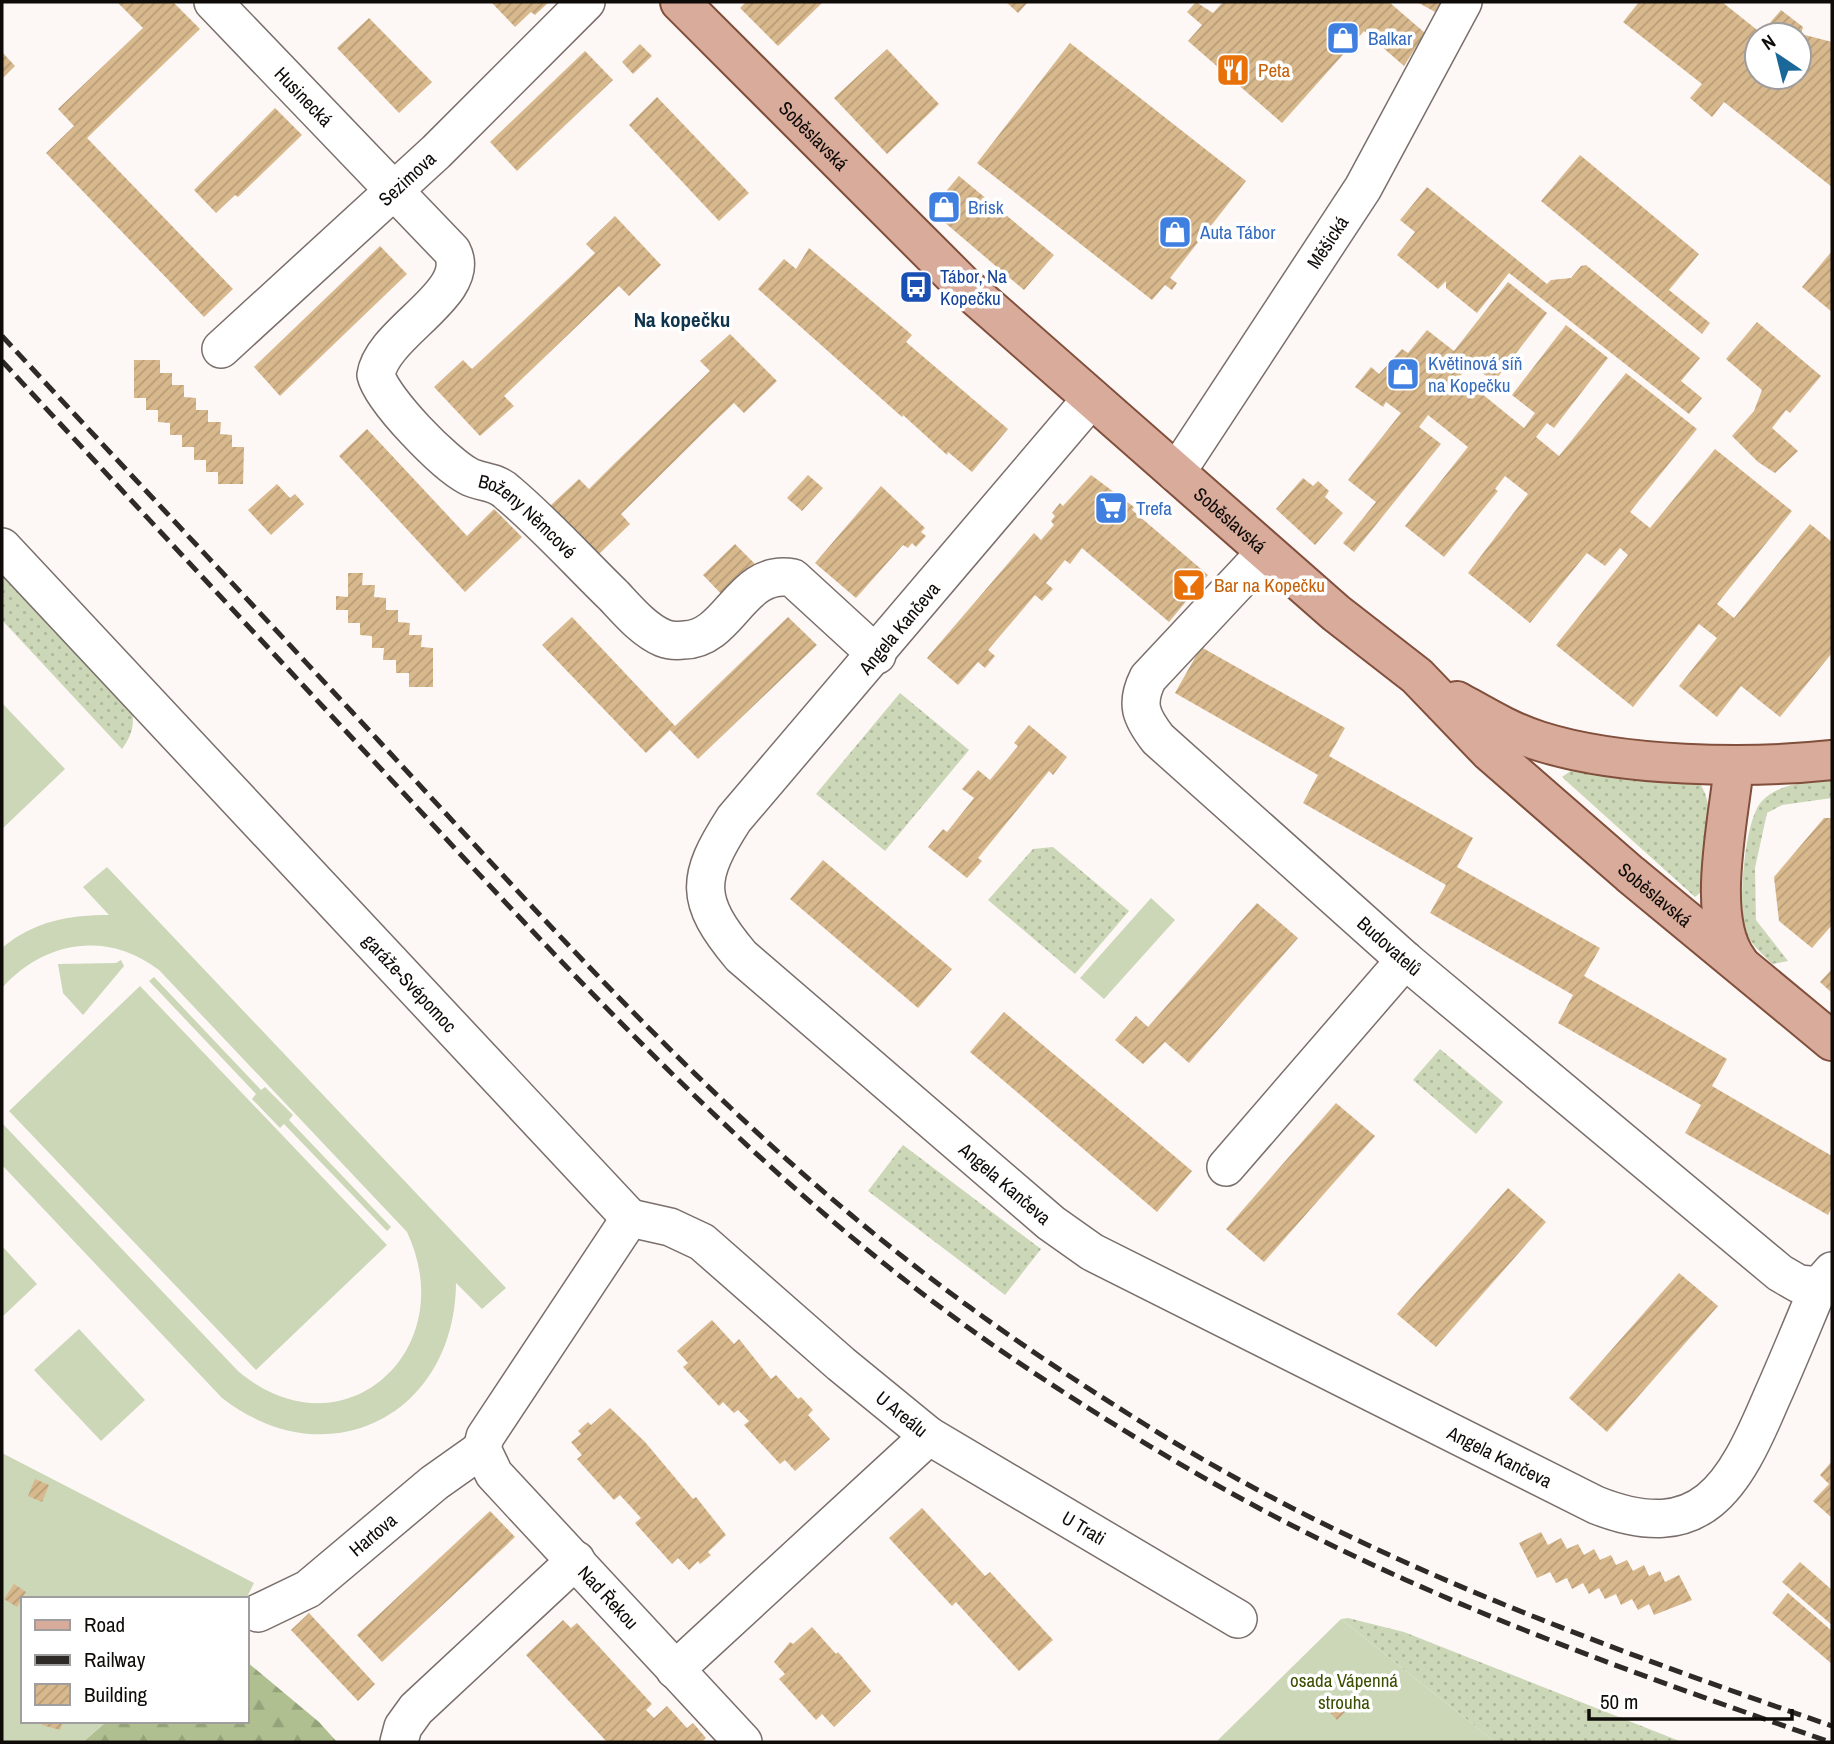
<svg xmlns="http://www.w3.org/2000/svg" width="1834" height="1744" viewBox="0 0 1834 1744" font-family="'Archivo Narrow',sans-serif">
  <defs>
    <pattern id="grass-dots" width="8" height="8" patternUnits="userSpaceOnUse" patternTransform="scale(1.75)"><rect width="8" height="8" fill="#cbd7b7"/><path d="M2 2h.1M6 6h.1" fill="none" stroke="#adb79c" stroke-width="1.8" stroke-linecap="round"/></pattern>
    <pattern id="forest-firs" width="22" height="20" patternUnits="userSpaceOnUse" patternTransform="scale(1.75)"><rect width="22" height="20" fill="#afbf90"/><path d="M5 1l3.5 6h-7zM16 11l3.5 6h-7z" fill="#95a37b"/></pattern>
    <pattern id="building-hatch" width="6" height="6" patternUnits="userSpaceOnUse" patternTransform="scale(1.75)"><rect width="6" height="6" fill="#d8b88d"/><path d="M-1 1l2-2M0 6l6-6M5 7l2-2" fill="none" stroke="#b89d78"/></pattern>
  </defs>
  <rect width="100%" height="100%" fill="#fdf8f6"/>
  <g fill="url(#grass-dots)">
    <path d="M2 565 131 705C135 723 133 734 122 749L2 620Z"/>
    <polygon points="900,693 969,750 885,851 816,794"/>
    <path d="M1572 770 1694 776C1720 802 1707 854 1706 888L1695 897 1562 777Z"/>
    <path d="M1832 779V798L1782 805 1767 813 1755 868 1756 920 1788 961 1772 964C1764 955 1749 943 1745 931 1738 907 1744 819 1762 801 1779 783 1809 782 1832 779Z"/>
    <polygon points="1053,847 1129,911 1075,974 988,900 1033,849"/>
    <polygon points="1440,1049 1503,1102 1476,1134 1413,1080"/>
    <polygon points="903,1145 1041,1249 1005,1295 868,1191"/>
    <polygon points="1348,1618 1404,1632 1682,1742 1495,1742 1341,1619"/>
  </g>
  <polygon fill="url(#forest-firs)" points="247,1662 319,1722 337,1742 83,1742 107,1721 247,1721"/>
  <g fill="#cbd7b7">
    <polygon points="2,703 65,769 2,829"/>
    <path d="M107 867 506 1288 482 1309 456 1283C455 1415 328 1480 222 1398L2 1165V1123L238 1371C342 1459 463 1351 407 1232L159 970C107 930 44 941 2 988V948C34 921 69 915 109 915L83 887Z"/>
    <polygon points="1151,898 1175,920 1104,999 1080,978"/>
    <polygon points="121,960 124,966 83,1015 63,993 58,964 116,963"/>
    <polygon points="154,977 261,1090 265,1087 293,1115 289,1120 391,1227 387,1231 284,1124 280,1128 252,1099 256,1094 149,981"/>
    <polygon points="140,986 387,1245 256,1370 9,1111"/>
    <polygon points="2,1246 37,1284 2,1317"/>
    <polygon points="79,1329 145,1400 101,1441 34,1370"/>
    <polygon points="2,1453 254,1583 246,1599 23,1599 23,1721 107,1721 83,1742 2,1742"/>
    <polygon points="1341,1619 1495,1742 1216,1742"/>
  </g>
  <g fill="url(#building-hatch)" fill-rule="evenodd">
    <polygon points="117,2 173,2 200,29 87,138 233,289 204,317 46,153 74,126 58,109 143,28"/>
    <polygon points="491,2 549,2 535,15 531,12 515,27"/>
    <polygon points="746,2 823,2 778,46 740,8"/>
    <polygon points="1006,2 1028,2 1018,13"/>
    <polygon points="1196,2 1213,13 1223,2 1389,2 1425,33 1404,66 1364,31 1282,123 1188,41 1202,25 1187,12"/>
    <polygon points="1417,2 1444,2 1437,13"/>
    <path d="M1639 2H1722L1761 33 1781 10 1803 27 1801 34 1832 42V187L1724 102 1712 117 1690 98 1702 84 1623 22ZM1757 35H1799V77H1757Z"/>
    <polygon points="369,18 432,82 399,113 337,48"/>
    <polygon points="1070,43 1246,181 1170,278 1177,283 1172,290 1165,285 1152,300 977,163"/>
    <polygon points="640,44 652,56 633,74 622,62"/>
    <polygon points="887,49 939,104 887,154 834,98"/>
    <polygon points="585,51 613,80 517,171 490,142"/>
    <polygon points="2,52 15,66 2,79"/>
    <polygon points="657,97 749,193 719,221 629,125"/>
    <polygon points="275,108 302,135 238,197 235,195 216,213 194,190"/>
    <polygon points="1580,155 1699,254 1669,290 1710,323 1702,334 1541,201"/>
    <polygon points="959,176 1054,255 1024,290 930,210"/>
    <polygon points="1427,187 1547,284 1551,280 1571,278 1581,266 1586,265 1700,358 1681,381 1702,398 1689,414 1509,273 1477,313 1446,288 1446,281 1438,289 1397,255 1415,232 1400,220"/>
    <polygon points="615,216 661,265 629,296 619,286 597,307 504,396 514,406 480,436 434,387 463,360 472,369 569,278 595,253 586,244"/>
    <polygon points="380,246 407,274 280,396 254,367"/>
    <polygon points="809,248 912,335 906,342 1008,429 972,472 948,452 947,455 903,415 902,417 758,289 784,259 796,269"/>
    <polygon points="1832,251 1832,312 1802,287"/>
    <polygon points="1508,282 1547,313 1494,382 1470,363 1460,376 1524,428 1535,413 1512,395 1566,325 1608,358 1554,428 1547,423 1536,437 1559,456 1626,373 1697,429 1630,512 1650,528 1715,449 1792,511 1717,604 1734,618 1810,524 1832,542 1832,653 1780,717 1741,686 1717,717 1679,686 1717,638 1699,624 1633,707 1556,645 1628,555 1620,548 1605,566 1587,553 1530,623 1468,573 1528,494 1505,476 1495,489 1498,491 1444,557 1405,526 1468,447 1428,415 1419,427 1441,444 1354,552 1343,543 1376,502 1348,480 1401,413 1386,402 1383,407 1355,387 1371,367 1379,374 1402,349 1408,353 1427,330 1454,351"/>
    <polygon points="1757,322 1821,376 1790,413 1786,410 1772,428 1798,451 1775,473 1758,462 1732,436 1754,411 1762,390 1726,359"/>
    <polygon points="730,334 777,381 744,413 734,403 712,424 621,514 630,524 598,555 550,506 579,479 589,489 615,463 710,371 700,361"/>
    <polygon points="134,360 160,360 160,373 172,373 172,385 184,385 184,397 196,398 196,410 208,410 208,422 221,422 220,434 232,435 232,447 244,447 243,484 218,484 218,472 206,472 206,460 194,460 194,447 182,447 182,435 170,435 170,423 158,422 158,410 146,410 146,398 134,398"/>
    <polygon points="367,429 467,536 494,509 522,537 465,592 339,456"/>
    <polygon points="808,475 823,488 802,511 787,498"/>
    <polygon points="1091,475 1134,507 1132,510 1208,575 1169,622 1082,548 1070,564 1065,560 1046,583 1053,589 1042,601 1035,595 988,650 995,656 985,668 978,662 958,685 927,658 1034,533 1041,540 1054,525 1051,521 1055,516 1052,513 1060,503 1063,506"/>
    <polygon points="1303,478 1313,486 1318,481 1329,491 1325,497 1343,513 1315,545 1276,509"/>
    <polygon points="277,484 290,498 295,494 304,504 271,535 248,510"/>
    <polygon points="881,486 925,528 921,532 926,536 916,547 912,543 908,548 903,545 856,598 815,563"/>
    <polygon points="735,544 760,569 727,600 703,575"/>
    <polygon points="348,573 363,573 362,585 375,585 374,597 386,598 386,610 398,610 398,622 410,623 409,635 422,635 421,647 433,648 433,687 409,687 409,673 396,673 396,660 383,660 384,648 372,648 372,636 360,635 360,623 348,623 348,610 336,610 336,596 348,597"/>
    <polygon points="572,617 675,726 788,617 817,645 698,759 670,730 646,753 542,645"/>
    <polygon points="1201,647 1345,728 1329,756 1473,838 1457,867 1600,948 1584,976 1727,1059 1712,1086 1832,1156 1832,1207 1828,1215 1685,1133 1701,1105 1558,1023 1573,995 1430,913 1446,885 1303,803 1318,775 1175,693"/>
    <polygon points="1029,725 1067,757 1053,775 1049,771 978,858 982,861 967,878 928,847 943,829 947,832 974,798 962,789 978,770 990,780 1018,746 1014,743"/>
    <polygon points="1824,818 1832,818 1832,925 1812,948 1779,921 1774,877"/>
    <polygon points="823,860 952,969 918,1008 790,899"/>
    <polygon points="1257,903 1298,938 1189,1063 1165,1042 1143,1064 1115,1040 1136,1016 1148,1027"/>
    <polygon points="1832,969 1832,993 1820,982"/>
    <polygon points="1004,1012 1192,1171 1157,1212 970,1052"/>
    <polygon points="1336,1103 1375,1136 1264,1262 1226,1229"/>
    <polygon points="1508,1188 1546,1222 1436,1347 1397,1314"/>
    <polygon points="1679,1273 1718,1306 1607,1432 1569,1398"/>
    <polygon points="712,1320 734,1344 739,1339 771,1379 776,1375 798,1399 801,1397 813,1410 808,1415 830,1439 795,1471 785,1460 780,1464 744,1425 749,1421 738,1410 734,1413 723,1402 719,1406 683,1367 688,1363 677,1351"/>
    <polygon points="610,1408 645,1442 693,1499 696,1497 726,1535 708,1552 711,1555 700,1564 698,1561 689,1570 678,1558 672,1564 635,1523 641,1518 620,1495 614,1500 577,1459 582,1455 571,1442 581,1434 578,1431 588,1422 591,1425"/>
    <polygon points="1832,1461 1832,1518 1813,1501 1829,1484 1820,1475"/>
    <polygon points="35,1479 49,1485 42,1502 28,1496"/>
    <polygon points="922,1508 985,1576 990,1572 1053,1640 1019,1671 956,1602 952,1606 889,1538"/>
    <polygon points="490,1511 515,1537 382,1662 357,1635"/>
    <polygon points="1541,1532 1548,1545 1561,1538 1567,1549 1578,1544 1584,1555 1594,1549 1600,1560 1611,1555 1616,1565 1627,1560 1633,1571 1644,1565 1649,1576 1660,1571 1665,1582 1679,1575 1692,1600 1654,1615 1649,1604 1638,1610 1632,1599 1621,1605 1616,1594 1605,1599 1599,1588 1589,1594 1583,1583 1572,1589 1567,1578 1556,1583 1550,1572 1537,1578 1519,1543"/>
    <polygon points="1800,1562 1832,1590 1832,1625 1782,1582"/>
    <polygon points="14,1584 26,1592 17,1607 4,1599"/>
    <polygon points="1788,1593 1832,1631 1832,1664 1772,1613"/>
    <polygon points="309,1613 375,1684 358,1701 291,1630"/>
    <polygon points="563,1620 571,1628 577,1623 652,1704 646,1710 654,1718 667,1706 687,1728 693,1723 706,1738 702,1742 607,1742 526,1655"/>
    <polygon points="812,1627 836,1654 838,1652 871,1691 834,1727 822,1714 816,1720 779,1679 785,1674 774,1662 790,1642 793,1644"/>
    <polygon points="1337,1697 1349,1708 1337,1720 1326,1708"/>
    <polygon points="43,1721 63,1721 60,1730 42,1725"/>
  </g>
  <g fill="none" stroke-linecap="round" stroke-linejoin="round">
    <defs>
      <g id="minor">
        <path id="s1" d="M213 2 452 251C474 293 382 332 376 375 382 400 445 464 468 476 481 483 496 481 507 492 545 524 579 562 614 596 628 611 644 630 663 638 668 640 677 641 684 640 731 639 740 568 793 578L877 655"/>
        <path id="s2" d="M221 349 436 152 586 2"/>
        <path id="s3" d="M1092 398 734 819C696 878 694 900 741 956L1051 1223 1092 1252 1596 1505C1702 1547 1734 1486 1771 1399 1788 1361 1803 1324 1819 1286L1832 1271"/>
        <path id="s4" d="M1176 473 1363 188 1463 2"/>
        <path id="s5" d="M2 547 630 1218"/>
        <path id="s6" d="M1266 552 1148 678C1135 704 1141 717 1158 739L1405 960 1780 1273 1799 1284 1819 1286"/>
        <polyline points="1226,1167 1405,960"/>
        <path id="s7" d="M630 1218 670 1227 702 1242 841 1364 929 1436 1238 1619"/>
        <path id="s8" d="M630 1218 485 1437 482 1449 494 1474 743 1742"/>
        <path id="s9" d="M258 1613 308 1589 434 1483 482 1449"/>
        <polyline points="675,1670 929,1436"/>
        <polyline points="399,1742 403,1727 416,1709 576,1560"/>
      </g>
      <g id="major">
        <path id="s10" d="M680 2 963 285 1336 613 1417 676 1490 752 1630 874 1832 1041"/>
        <path d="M1457 701C1484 716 1510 732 1539 741 1620 767 1748 769 1832 760"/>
        <path d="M1734 765C1729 819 1705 918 1738 961"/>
      </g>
    </defs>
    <use href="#minor" stroke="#7a6f6b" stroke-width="40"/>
    <use href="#major" stroke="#814f3b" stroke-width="42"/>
    <use href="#minor" stroke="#fff" stroke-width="37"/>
    <use href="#major" stroke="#d8ab9a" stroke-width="38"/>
    <g stroke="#2e2a28" stroke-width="5" stroke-dasharray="14 7" stroke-linecap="butt">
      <path d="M2 336C127 471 253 605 378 740 529 903 678 1071 850 1214 943 1292 1043 1361 1146 1425 1357 1558 1597 1644 1832 1726"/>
      <path d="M2 361C142 512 283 664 424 815 601 1006 782 1199 997 1348 1097 1416 1201 1480 1309 1534 1476 1618 1653 1680 1830 1742"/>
    </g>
  </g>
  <defs>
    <symbol id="shop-square" viewBox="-11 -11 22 22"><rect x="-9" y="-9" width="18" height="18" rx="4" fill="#3f7fe0" stroke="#fff"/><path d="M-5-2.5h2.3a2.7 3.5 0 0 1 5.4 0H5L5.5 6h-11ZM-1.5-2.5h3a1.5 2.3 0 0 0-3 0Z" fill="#fff"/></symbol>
    <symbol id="restaurant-square" viewBox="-11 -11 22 22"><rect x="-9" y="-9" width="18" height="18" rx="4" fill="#e8710a" stroke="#fff"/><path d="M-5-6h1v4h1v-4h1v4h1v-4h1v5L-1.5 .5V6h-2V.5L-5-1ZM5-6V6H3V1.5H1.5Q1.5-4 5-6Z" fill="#fff"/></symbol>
    <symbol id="bus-square" viewBox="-11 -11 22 22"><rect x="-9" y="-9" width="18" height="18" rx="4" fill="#1a4fb4" stroke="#fff"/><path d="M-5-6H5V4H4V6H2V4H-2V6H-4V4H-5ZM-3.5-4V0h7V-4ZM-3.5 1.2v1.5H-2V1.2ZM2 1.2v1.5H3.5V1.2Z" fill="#fff"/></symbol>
    <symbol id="supermarket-square" viewBox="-11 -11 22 22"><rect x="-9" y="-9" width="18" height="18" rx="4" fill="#3f7fe0" stroke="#fff"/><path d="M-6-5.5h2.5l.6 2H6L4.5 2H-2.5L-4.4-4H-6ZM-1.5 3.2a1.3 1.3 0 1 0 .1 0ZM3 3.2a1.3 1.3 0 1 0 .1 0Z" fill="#fff"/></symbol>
    <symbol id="bar-square" viewBox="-11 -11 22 22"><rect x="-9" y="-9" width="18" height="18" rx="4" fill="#e8710a" stroke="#fff"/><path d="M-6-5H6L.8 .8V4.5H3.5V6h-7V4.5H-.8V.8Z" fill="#fff"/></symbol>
  </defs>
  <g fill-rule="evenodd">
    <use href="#shop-square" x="1324" y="19" width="38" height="38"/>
    <use href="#restaurant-square" x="1214" y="51" width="38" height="38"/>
    <use href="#shop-square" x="925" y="188" width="38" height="38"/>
    <use href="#shop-square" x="1156" y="213" width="38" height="38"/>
    <use href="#bus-square" x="897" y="268" width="38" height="38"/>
    <use href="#shop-square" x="1384" y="355" width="38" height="38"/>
    <use href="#supermarket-square" x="1092" y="489" width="38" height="38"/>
    <use href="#bar-square" x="1170" y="566" width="38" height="38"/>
  </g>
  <g text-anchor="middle" stroke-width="7" stroke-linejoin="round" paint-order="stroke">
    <g font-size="19" fill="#366cbe" stroke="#fff" text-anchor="start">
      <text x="1368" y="45">Balkar</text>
      <text x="968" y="214">Brisk</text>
      <text x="1200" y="239">Auta Tábor</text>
      <text x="1428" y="370">Květinová síň<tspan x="1428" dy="22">na Kopečku</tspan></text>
      <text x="1136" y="515">Trefa</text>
    </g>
    <g font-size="19" fill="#c56008" stroke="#fff" text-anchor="start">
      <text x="1258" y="77">Peta</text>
      <text x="1214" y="592">Bar na Kopečku</text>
    </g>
    <g font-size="19" fill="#0f0b09" stroke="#fff">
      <text dy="7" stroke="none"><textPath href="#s1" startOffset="131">Husinecká</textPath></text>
      <text dy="7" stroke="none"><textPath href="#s10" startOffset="189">Soběslavská</textPath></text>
      <text dy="7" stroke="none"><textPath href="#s2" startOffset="252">Sezimova</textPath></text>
      <text dy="7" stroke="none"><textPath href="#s4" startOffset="276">Měšická</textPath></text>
      <text dy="7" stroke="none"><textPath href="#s1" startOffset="709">Boženy Němcové</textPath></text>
      <text dy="7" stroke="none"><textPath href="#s10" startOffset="756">Soběslavská</textPath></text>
      <text transform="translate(899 628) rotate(-50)" y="7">Angela Kančeva</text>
      <text dy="7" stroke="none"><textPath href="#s10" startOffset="1323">Soběslavská</textPath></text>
      <text dy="7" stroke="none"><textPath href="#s6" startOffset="550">Budovatelů</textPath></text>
      <text dy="7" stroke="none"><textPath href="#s5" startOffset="597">garáže-Svépomoc</textPath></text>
      <text dy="7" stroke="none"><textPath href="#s3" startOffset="1055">Angela Kančeva</textPath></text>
      <text dy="7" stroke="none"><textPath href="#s7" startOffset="340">U Areálu</textPath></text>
      <text dy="7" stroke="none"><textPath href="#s3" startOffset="1622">Angela Kančeva</textPath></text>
      <text dy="7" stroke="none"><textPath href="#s7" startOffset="555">U Trati</textPath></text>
      <text dy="7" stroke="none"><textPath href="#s9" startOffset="140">Hartova</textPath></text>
      <text dy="7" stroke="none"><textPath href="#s8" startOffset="471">Nad Řekou</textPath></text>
    </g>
    <g font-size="19" fill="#164399" stroke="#fff" text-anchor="start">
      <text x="940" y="283">Tábor, Na<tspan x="940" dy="22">Kopečku</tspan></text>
    </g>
    <g font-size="19" fill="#3c4e00" stroke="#fff">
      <text x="1344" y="1687">osada Vápenná<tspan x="1344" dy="22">strouha</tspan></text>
    </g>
    <g font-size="21" font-weight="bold" fill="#10334c" stroke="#fff">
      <text x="682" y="327">Na kopečku</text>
    </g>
  </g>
  <rect width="1834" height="1744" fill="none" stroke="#0f0b09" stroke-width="7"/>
  <rect x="21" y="1597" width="228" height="126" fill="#ffffff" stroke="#9f9d9d" stroke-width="2"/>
  <rect x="35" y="1620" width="35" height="10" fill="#d8ab9a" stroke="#9f9d9d" stroke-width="2"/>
  <text x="84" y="1632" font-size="21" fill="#0f0b09">Road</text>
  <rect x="35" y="1655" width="35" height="10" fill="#2e2a28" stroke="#9f9d9d" stroke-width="2"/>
  <text x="84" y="1667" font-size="21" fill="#0f0b09">Railway</text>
  <rect x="35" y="1684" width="35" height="21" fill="url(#building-hatch)" stroke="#9f9d9d" stroke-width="2"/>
  <text x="84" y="1702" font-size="21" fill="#0f0b09">Building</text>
  <g transform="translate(1778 56) rotate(325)"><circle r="33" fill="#ffffff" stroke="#9f9d9d" stroke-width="2"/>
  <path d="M0-5L12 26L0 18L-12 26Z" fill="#1a689a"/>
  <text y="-10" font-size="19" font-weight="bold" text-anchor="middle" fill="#0f0b09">N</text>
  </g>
  <path d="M1589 1709v10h203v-10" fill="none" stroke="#0f0b09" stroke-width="3.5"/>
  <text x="1600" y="1709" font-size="21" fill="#0f0b09" stroke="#ffffff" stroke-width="5" paint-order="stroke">50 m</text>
</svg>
